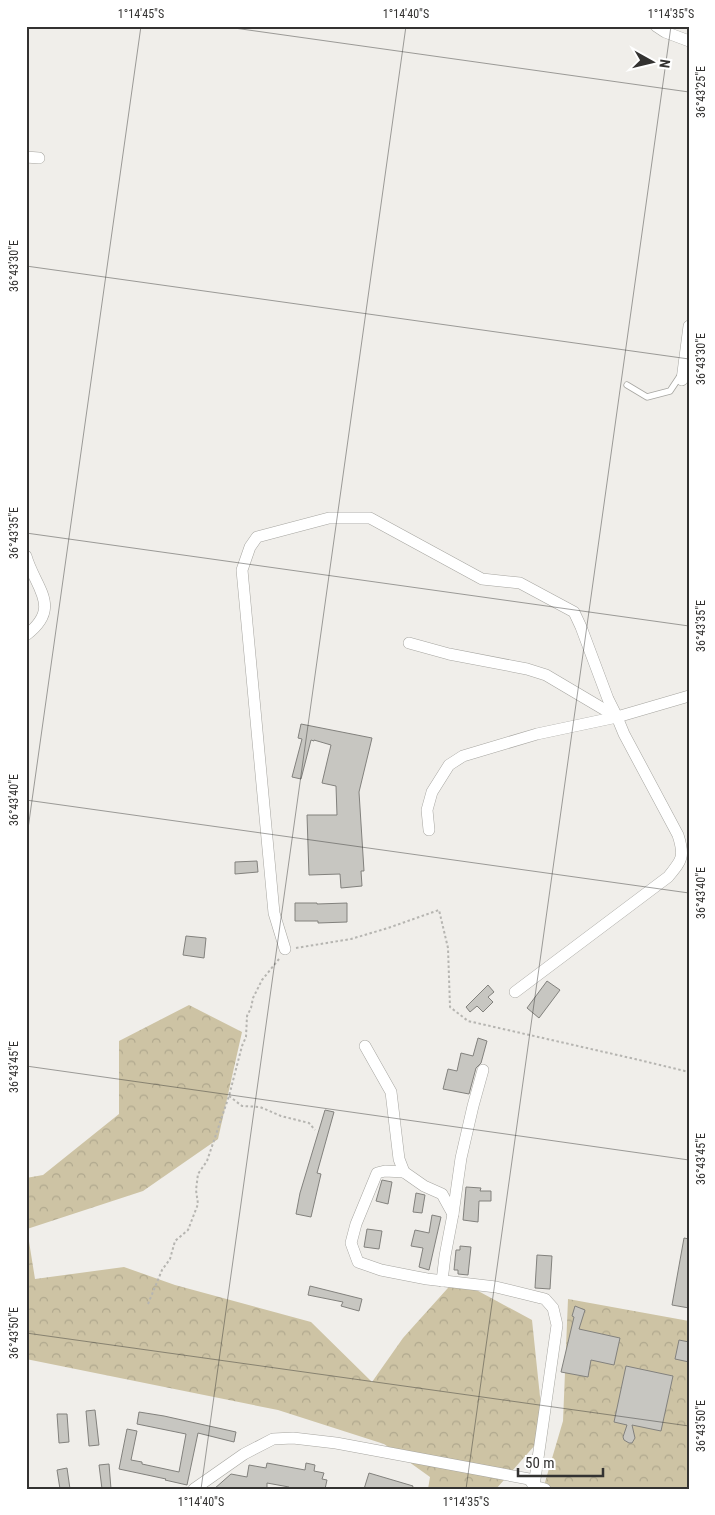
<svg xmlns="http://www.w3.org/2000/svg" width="715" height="1515" viewBox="0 0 715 1515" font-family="'Roboto Condensed',sans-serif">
  <defs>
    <pattern id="forest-crowns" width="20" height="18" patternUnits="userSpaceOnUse" patternTransform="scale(1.25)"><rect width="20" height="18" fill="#cdc3a4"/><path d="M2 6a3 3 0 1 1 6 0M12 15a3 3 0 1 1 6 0" fill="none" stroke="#b0a88e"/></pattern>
  </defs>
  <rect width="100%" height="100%" fill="#f0eeea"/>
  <g fill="url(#forest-crowns)">
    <polygon points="189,1005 242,1032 218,1139 143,1191 27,1229 35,1279 124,1267 175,1285 311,1322 372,1382 403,1338 456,1279 532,1320 544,1435 496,1489 428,1489 430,1477 384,1444 278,1410 26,1359 26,1178 43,1175 119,1114 119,1041"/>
    <polygon points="568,1299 689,1321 689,1489 543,1489 563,1421"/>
  </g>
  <g fill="#c7c6c1" stroke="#82817d">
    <polygon points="301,724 372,738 359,792 364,871 361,871 362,886 341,888 340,874 309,875 307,815 337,815 336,786 322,783 331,745 314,740 314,741 311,740 301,779 292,777 302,739 298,738"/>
    <polygon points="257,861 258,872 235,874 235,862"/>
    <polygon points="295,903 317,903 317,904 347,903 347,922 318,923 318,921 295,921"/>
    <polygon points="186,936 206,938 204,958 183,955"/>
    <polygon points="547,981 560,990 539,1018 527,1008"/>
    <polygon points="488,985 494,992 488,997 493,1002 483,1012 477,1006 470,1012 466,1007"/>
    <polygon points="478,1038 487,1041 481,1063 476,1068 469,1094 443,1089 448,1069 457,1071 461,1053 473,1056"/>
    <polygon points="325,1110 334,1112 317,1173 321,1174 311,1217 296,1214 300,1193"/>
    <polygon points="382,1180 392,1182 388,1204 376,1201"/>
    <polygon points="466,1187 481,1188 480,1191 491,1191 491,1201 479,1201 478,1222 463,1220"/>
    <polygon points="416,1193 425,1195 422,1213 413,1212"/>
    <polygon points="432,1215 441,1217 429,1270 419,1267 423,1248 411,1246 415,1230 429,1233"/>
    <polygon points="367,1229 382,1231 379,1249 364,1247"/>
    <polygon points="684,1238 689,1239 689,1308 672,1305"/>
    <polygon points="460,1246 471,1247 468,1275 458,1274 458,1270 454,1270 456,1250 460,1250"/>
    <polygon points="537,1255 552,1256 550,1289 535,1288"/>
    <polygon points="310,1286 362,1299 359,1311 341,1306 343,1302 308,1295"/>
    <polygon points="575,1306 585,1310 579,1329 620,1338 614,1365 591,1360 588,1377 561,1372 574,1317 572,1316"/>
    <polygon points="679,1340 689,1342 689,1362 675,1359"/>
    <polygon points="626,1366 673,1376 661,1431 632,1425 635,1438 632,1443 629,1443 624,1440 623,1437 627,1425 614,1422"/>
    <polygon points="95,1410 99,1445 89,1446 86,1411"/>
    <polygon points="139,1412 164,1416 236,1432 234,1442 198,1433 187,1485 165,1480 166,1479 119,1469 127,1429 137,1431 131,1460 142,1462 142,1464 179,1472 186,1434 137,1424"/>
    <polygon points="57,1414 67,1414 69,1442 59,1443"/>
    <polygon points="267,1463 305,1470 306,1463 315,1465 314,1471 324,1473 322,1479 327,1480 325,1489 289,1489 289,1487 267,1483 267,1488 214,1489 231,1474 247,1477 249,1465 266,1468"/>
    <polygon points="109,1464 111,1489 102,1489 99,1465"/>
    <polygon points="67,1468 70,1489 60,1489 57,1470"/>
    <polygon points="369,1473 413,1486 412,1489 364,1489"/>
  </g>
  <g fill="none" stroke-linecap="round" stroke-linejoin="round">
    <defs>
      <polyline id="service" points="627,385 647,397 670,391 680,376"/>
      <g id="minor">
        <polyline points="656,26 665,32 689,41"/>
        <polyline points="26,157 39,158"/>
        <polyline points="682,380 689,326"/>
        <path d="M26 556C35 588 63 607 26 635"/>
        <path d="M409 643 449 654 527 669 546 675 617 717 624 734 678 835C685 857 682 860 668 877L515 992"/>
        <polyline points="429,830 427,810 432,792 449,765 463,756 537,734 617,717 689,696"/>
        <polyline points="285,949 274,913 242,570 250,547 257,537 329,518 370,518 482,579 520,583 574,612 581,627 608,699 617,717"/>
        <polyline points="365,1046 391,1092 399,1159 404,1172 424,1186 442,1194 453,1214"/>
        <polyline points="404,1172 385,1171 377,1173 356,1224 351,1243 358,1262 381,1270 427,1279 496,1287 545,1299 553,1308 557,1325 534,1486 545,1489"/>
        <polyline points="442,1281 445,1256 453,1214 461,1158 473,1106 483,1070"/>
        <polyline points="194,1489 244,1454 273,1439 293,1438 336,1443 529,1479 534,1486"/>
      </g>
    </defs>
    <use href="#service" stroke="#a6a5a0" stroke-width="7"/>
    <use href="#minor" stroke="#a6a5a0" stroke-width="12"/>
    <g stroke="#b6b5b1" stroke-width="2" stroke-dasharray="2.5 2.5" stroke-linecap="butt">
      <polyline points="296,948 351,939 388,928 439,910 448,948 450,1007 468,1021 635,1059 689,1072"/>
      <polyline points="229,1096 242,1106 260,1107 281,1116 309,1123 315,1130"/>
      <polyline points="148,1304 162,1270 170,1259 175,1241 188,1230 198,1204 196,1190 198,1174 207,1161 229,1096 242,1046 246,1037 247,1016 251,1008 253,998 262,980 279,959"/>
    </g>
    <use href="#service" stroke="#fff" stroke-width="5.5"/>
    <use href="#minor" stroke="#fff" stroke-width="11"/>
  </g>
  <path fill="none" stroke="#333231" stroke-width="1" stroke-opacity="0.45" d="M220 26 689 92M26 266 689 359M26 533 689 626M26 800 689 893M26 843 141 26M26 1066 689 1160M26 1333 689 1426M201 1489 406 26M466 1489 671 26"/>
  <rect width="715" height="1515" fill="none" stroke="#ffffff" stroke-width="55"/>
  <g transform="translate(652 62) rotate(98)" stroke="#ffffff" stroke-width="4" paint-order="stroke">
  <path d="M0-4L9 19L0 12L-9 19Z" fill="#333231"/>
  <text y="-8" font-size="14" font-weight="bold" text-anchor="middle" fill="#333231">N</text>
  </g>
  <path d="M518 1468v8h85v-8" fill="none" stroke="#333231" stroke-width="2.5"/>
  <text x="525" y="1468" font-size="15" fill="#333231" stroke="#ffffff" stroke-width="4" paint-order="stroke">50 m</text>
  <rect x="28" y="28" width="660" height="1460" fill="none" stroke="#333231" stroke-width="2"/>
  <g font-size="12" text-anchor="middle" fill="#333231">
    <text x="141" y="18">1°14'45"S</text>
    <text x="406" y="18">1°14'40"S</text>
    <text x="671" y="18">1°14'35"S</text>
    <text transform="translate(701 92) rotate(-90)" y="4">36°43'25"E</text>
    <text transform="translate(14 266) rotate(-90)" y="4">36°43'30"E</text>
    <text transform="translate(701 359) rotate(-90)" y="4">36°43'30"E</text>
    <text transform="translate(14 533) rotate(-90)" y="4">36°43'35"E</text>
    <text transform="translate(701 626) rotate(-90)" y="4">36°43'35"E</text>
    <text transform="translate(14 800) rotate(-90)" y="4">36°43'40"E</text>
    <text transform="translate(701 893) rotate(-90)" y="4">36°43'40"E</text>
    <text transform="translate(14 1067) rotate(-90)" y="4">36°43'45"E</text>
    <text transform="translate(701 1159) rotate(-90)" y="4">36°43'45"E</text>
    <text transform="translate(14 1333) rotate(-90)" y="4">36°43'50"E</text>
    <text transform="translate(701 1426) rotate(-90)" y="4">36°43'50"E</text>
    <text x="201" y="1506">1°14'40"S</text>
    <text x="466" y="1506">1°14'35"S</text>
  </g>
</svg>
